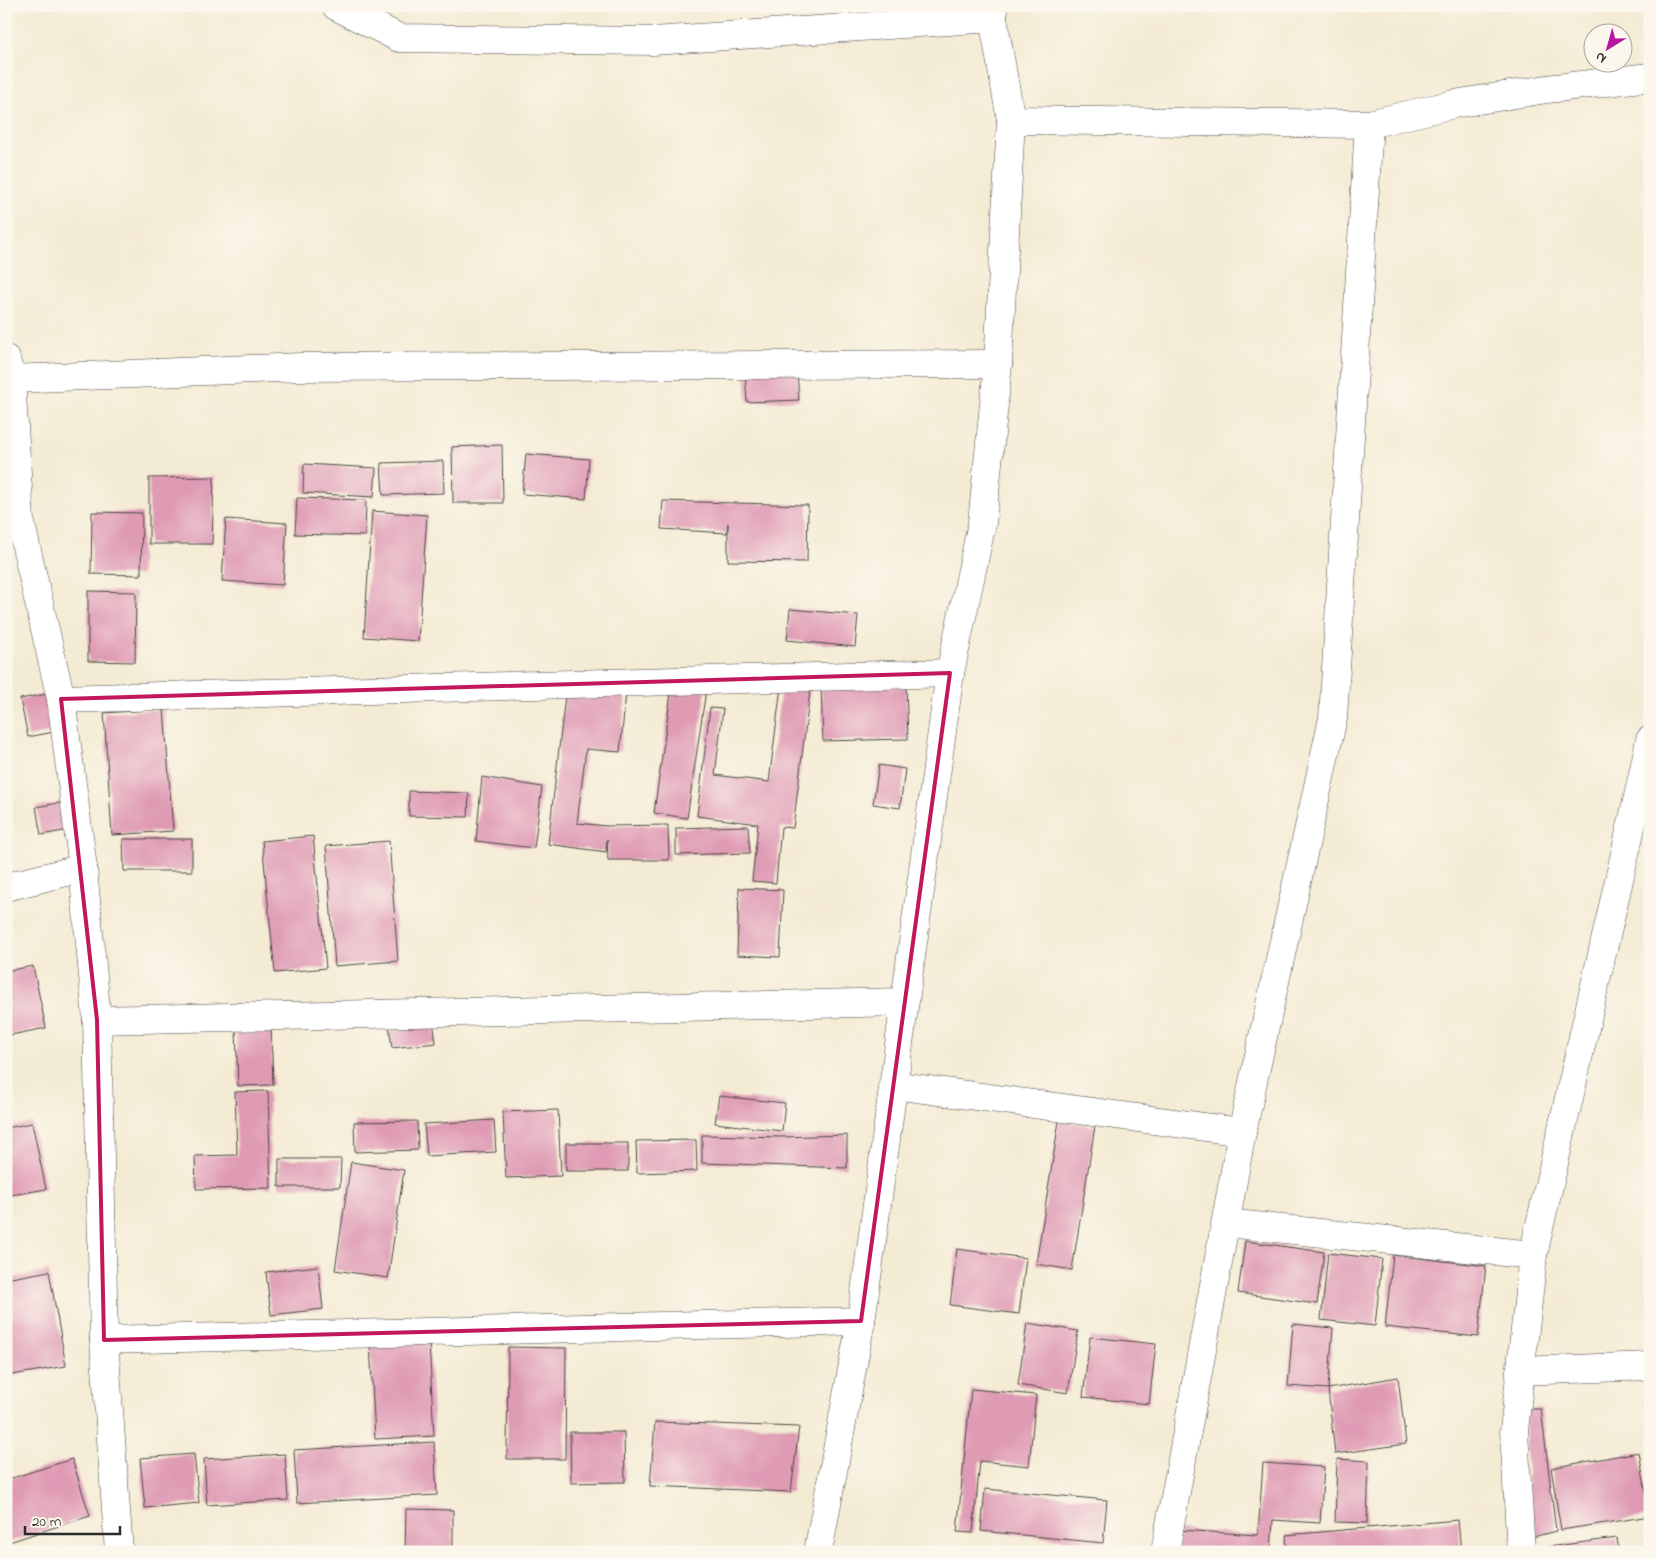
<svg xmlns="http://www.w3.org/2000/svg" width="1656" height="1558" viewBox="0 0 1656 1558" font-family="'Indie Flower',sans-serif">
  <rect width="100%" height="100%" fill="#fbf7ec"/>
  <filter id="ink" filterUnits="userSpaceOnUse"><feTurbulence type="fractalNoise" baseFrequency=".02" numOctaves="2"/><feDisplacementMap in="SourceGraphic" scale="10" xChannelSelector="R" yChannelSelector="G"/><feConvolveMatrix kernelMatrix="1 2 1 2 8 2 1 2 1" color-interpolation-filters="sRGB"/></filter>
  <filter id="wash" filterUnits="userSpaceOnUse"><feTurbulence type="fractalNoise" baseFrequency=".0096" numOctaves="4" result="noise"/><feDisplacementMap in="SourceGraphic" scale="20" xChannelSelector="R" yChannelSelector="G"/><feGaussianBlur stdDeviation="1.12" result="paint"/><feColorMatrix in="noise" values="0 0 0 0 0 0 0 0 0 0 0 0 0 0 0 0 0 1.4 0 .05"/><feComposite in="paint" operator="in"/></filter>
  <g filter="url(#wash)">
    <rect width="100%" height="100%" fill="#f4ebd4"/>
    <g id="blocks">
      <g fill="#df9ab4">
        <polygon points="797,370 799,400 747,402 745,372"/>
        <polygon points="502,445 503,503 453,503 452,447"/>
        <polygon points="526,454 589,459 586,499 522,494"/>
        <polygon points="443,461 444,493 383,495 381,463"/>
        <polygon points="304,464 376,468 374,497 303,493"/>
        <polygon points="214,477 212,544 149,544 149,478"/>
        <polygon points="297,498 366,500 365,536 295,534"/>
        <polygon points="663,501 808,505 807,562 728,561 728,523 727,533 661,529"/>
        <polygon points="372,511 427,515 418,641 364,637"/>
        <polygon points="92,512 142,513 141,575 91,574"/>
        <polygon points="226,519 287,523 283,585 222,581"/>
        <polygon points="7,588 11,604 6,605 6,589"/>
        <polygon points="88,591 136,592 135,662 88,661"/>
        <polygon points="790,609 858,615 855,647 787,640"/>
        <polygon points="672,685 706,690 687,818 654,813"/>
        <polygon points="906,686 908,739 823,741 821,688"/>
        <polygon points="566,687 626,693 620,752 586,749 577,823 607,826 668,825 669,860 608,860 607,839 606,852 548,844"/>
        <polygon points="781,687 810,691 793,828 781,827 776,883 752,881 758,824 697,816 710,708 723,709 715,775 769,782"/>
        <polygon points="52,693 59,731 28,737 20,699"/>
        <polygon points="164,709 173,831 112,835 104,713"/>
        <polygon points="879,765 905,769 900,808 873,804"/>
        <polygon points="482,777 542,787 534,848 476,841"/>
        <polygon points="409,791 469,793 468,817 409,816"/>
        <polygon points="64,802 69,830 41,835 36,807"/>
        <polygon points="748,826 750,853 676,855 676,828"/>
        <polygon points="313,836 326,968 275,973 262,841"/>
        <polygon points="123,839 192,839 192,871 124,871"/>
        <polygon points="389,841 398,961 335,966 326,846"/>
        <polygon points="739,888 783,890 780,957 737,955"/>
        <polygon points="33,966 46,1028 6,1036 6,971"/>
        <polygon points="433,1020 436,1043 392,1048 389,1025"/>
        <polygon points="271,1027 273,1085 238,1086 236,1028"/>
        <polygon points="268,1091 271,1188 196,1189 195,1156 237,1155 235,1092"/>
        <polygon points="719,1096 785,1103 782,1131 715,1123"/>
        <polygon points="558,1110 561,1176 506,1178 503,1112"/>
        <polygon points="494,1120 496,1152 427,1156 424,1124"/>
        <polygon points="417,1121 418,1150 355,1152 354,1122"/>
        <polygon points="1059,1121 1095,1126 1072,1270 1036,1264"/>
        <polygon points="32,1123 46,1189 6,1196 6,1128"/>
        <polygon points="702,1135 780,1137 847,1135 847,1168 702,1163"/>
        <polygon points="696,1140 697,1171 637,1173 636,1141"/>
        <rect x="566" y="1143" width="62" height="28"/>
        <polygon points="279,1159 341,1159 340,1187 279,1187"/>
        <polygon points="351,1162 404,1170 388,1278 335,1270"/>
        <polygon points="1245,1241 1324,1252 1317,1304 1238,1293"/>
        <polygon points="957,1249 1026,1258 1019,1314 950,1305"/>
        <polygon points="1328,1253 1382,1259 1375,1326 1321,1320"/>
        <polygon points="1393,1255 1486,1266 1478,1337 1385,1327"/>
        <polygon points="318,1266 323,1309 271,1315 266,1272"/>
        <polygon points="49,1271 66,1366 6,1376 6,1279"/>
        <polygon points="1027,1323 1078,1331 1068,1393 1018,1385"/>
        <polygon points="1293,1324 1333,1328 1328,1389 1288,1386"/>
        <polygon points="1090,1337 1156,1344 1149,1404 1083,1397"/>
        <polygon points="429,1340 434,1436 375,1439 370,1343"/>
        <polygon points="508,1347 566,1348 565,1459 507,1459"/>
        <polygon points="1398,1377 1406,1444 1335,1454 1328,1389"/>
        <polygon points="1647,1381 1650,1381 1650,1397 1649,1397"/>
        <polygon points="971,1389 1036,1395 1029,1466 980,1461 973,1533 957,1532"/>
        <polygon points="1525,1409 1541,1409 1556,1531 1529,1538"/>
        <polygon points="655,1422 799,1427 791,1492 650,1486"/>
        <polygon points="570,1432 624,1432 625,1482 571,1483"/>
        <polygon points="434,1442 437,1495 297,1503 294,1450"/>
        <polygon points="1639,1452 1650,1516 1561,1530 1551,1468"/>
        <polygon points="194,1454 199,1503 145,1508 140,1458"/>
        <polygon points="285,1454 288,1500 207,1505 204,1459"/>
        <polygon points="72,1459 90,1516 6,1543 6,1480"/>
        <polygon points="1337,1459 1369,1461 1367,1523 1335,1522"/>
        <polygon points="1263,1463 1324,1467 1320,1523 1273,1520 1271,1552 1178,1552 1179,1530 1258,1535"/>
        <polygon points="985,1489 1107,1500 1103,1543 981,1531"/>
        <polygon points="406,1509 453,1510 453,1552 405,1552"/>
        <polygon points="1458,1520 1461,1552 1287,1552 1286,1535"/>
        <polygon points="1617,1538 1619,1552 1531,1552 1531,1549"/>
      </g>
    </g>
  </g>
  <g filter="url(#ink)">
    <use href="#blocks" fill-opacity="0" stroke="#494844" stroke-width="1"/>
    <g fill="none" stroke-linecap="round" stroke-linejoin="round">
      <defs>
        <g id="minor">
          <polyline points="336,6 399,38 653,41 993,18"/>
          <polyline points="1011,120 1369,124 1454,104 1547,89 1650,77"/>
          <polyline points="6,359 11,379 20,520 61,699 83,868 97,1020 104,1340 119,1552"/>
          <polyline points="11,379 301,367 998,364"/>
          <polyline points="61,699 950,673"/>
          <polyline points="6,887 83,868"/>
          <polyline points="97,1020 904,1002"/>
          <polyline points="893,1085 1242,1132"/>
          <polyline points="1226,1223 1533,1255"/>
          <polyline points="104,1340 861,1321"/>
          <polyline points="1520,1371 1650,1366"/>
          <polyline points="818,1552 861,1321 950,673 982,523 998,364 1011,120 993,18 993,6"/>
          <polyline points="1165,1552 1242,1132 1333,718 1369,124"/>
          <polyline points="1521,1552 1514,1431 1533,1255 1638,797 1650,740"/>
        </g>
      </defs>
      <use href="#minor" stroke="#494844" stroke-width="29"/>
      <use href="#minor" stroke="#fff" stroke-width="28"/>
    </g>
  </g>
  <path fill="none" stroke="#c2185b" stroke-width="4" stroke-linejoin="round" d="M950 673 861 1321 104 1340 97 1020 61 699Z"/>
  <rect width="1656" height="1558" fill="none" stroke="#fbf7ec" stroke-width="25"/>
  <g transform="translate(1608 48) rotate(217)"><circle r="24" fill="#fbf7ec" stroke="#a8a59f"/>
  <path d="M0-4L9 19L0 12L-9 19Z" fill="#b5179e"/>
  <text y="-8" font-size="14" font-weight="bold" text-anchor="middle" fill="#2b2b2b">N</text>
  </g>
  <path d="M25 1526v8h95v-8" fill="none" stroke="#2b2b2b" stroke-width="2.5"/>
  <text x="32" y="1526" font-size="15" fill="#2b2b2b" stroke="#fbf7ec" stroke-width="4" paint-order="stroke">20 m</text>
</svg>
